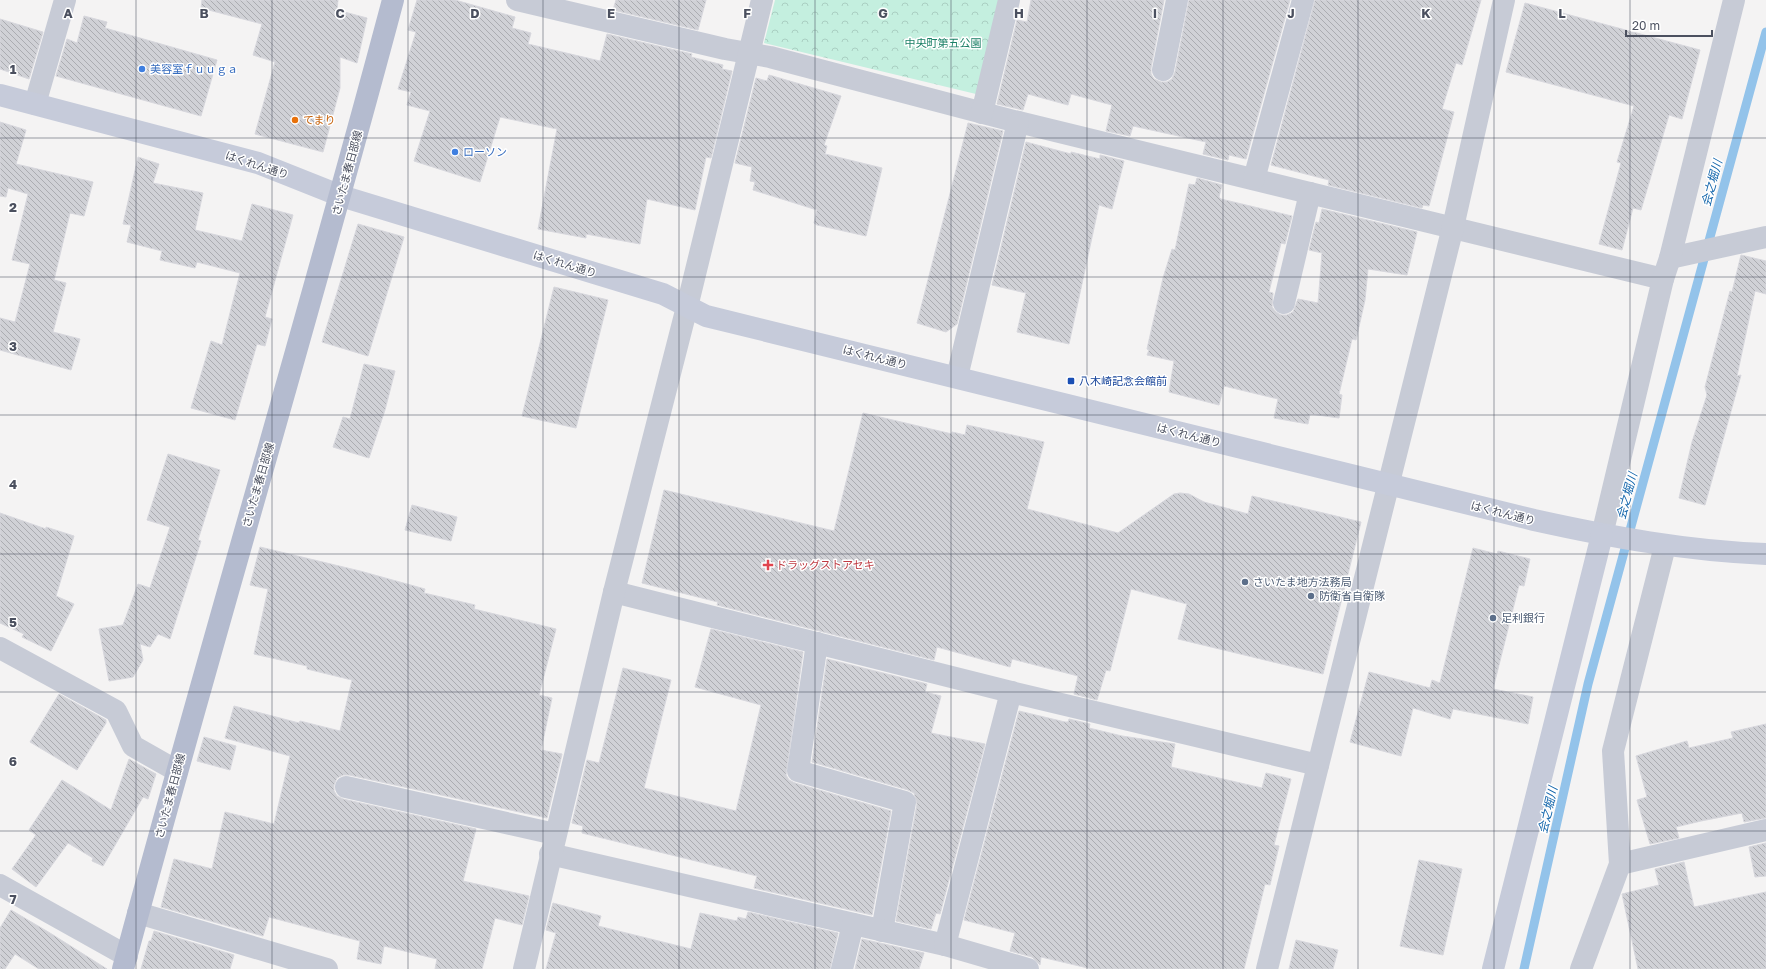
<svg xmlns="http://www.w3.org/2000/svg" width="1766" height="969" viewBox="0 0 1766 969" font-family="'Golos Text','Noto Sans JP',sans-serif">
  <defs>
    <pattern id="forest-crowns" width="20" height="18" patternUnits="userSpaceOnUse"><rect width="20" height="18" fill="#c4efdf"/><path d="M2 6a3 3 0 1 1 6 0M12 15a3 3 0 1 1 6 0" fill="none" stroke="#aacfc2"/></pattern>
    <pattern id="building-back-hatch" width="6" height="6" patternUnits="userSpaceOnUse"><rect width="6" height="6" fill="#d0d1d6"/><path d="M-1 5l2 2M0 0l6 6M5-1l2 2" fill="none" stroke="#abacb1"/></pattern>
  </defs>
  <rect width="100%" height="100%" fill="#f4f3f3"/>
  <polygon fill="url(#forest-crowns)" points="775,0 999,0 976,94 764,43"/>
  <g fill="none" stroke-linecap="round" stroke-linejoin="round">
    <polyline stroke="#93c3ea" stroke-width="9" points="1524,969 1588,684 1766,32"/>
  </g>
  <g fill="url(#building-back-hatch)" stroke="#d7d7dd">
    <polygon points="202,0 338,0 337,10 367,18 357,63 340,57 340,88 323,152 255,134 275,62 253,55 262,24 201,8"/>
    <polygon points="417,0 455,0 515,17 512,28 531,33 528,44 600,61 607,34 692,54 691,57 723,65 722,69 732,71 711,158 706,157 695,210 647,199 640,244 586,234 586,238 538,229 557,129 500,117 480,182 414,161 430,111 407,105 411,92 398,89 416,32 408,30"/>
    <polygon points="616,0 706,0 698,30 613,10"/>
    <polygon points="1031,0 1164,0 1151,68 1151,74 1154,79 1161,82 1167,82 1172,79 1175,72 1189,0 1290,0 1246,159 1229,155 1228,160 1203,154 1206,142 1133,126 1130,136 1106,131 1112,105 1071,94 1068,105 1028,94 1023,110 997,104 1017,20 1027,22"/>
    <polygon points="1315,0 1481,0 1462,65 1456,63 1442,109 1454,112 1429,206 1423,205 1422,208 1328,185 1329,180 1271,165"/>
    <polygon points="1525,3 1700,50 1682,119 1669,115 1641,210 1633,208 1622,250 1599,244 1621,163 1617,162 1634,106 1506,72"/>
    <polygon points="84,16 107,22 105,28 217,60 201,116 56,76 67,39 77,43"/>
    <polygon points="0,19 43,32 29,79 0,69"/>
    <polygon points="769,75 841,96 824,145 827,146 825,154 882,168 866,236 817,225 814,223 817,210 753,190 755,182 750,181 752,167 735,163 756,78 767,81"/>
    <polygon points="0,122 26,130 16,164 93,182 84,216 70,213 54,280 66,283 53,332 80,339 71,370 0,350 0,318 15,322 30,264 12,260 28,194 8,188 6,197 0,196"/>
    <polygon points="968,123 1003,131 957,324 946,332 917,323"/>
    <polygon points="1026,142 1071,154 1071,152 1100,159 1100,155 1124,161 1112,209 1099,205 1069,344 1017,332 1026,293 992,285"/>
    <polygon points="138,157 159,164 153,183 203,193 195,230 242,241 252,204 293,215 265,317 272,319 265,346 257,344 235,420 191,408 211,341 222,345 240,273 197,262 195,268 160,260 162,251 127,242 131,225 123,224"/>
    <polygon points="1197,178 1222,185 1219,197 1221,199 1292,216 1285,244 1281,243 1269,292 1273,293 1272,307 1276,312 1281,315 1287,315 1293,312 1298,299 1318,303 1322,253 1309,250 1316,222 1319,223 1322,209 1417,232 1407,275 1368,269 1365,300 1356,340 1352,339 1339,394 1342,395 1339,418 1310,414 1308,424 1274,418 1278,399 1224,386 1219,405 1169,392 1174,361 1147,355 1149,350 1147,349 1163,278 1172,249 1175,250 1189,184 1195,185"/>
    <polygon points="358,224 404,237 368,356 322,342"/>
    <polygon points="1741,255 1766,261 1766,294 1755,291 1737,376 1741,375 1705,505 1679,498 1692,442 1707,395 1705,387 1730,291 1732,292"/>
    <polygon points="554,287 608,300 576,428 522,416"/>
    <polygon points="364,364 395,371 385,410 369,458 333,447 343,417 350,419"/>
    <polygon points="863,413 952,434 952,432 965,435 967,425 1044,442 1027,509 1118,533 1174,494 1180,493 1189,494 1204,502 1248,514 1252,496 1361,522 1323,674 1178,639 1187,604 1131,589 1110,671 1106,670 1097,700 1074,694 1078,676 1012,659 1010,667 937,647 934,660 717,605 718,602 642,583 664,490 834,531"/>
    <polygon points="168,454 220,470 198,540 201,541 170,639 158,634 150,647 140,644 143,660 133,677 109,681 99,629 123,625 138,584 150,588 170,527 147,520"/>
    <polygon points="412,505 457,517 451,541 405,530"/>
    <polygon points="0,513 46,529 46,527 74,536 56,596 74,604 51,651 22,637 24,634 0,623"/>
    <polygon points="260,547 360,571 425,589 424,593 475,605 474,609 556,629 539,695 552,698 541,750 562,754 547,818 349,775 343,775 337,778 334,785 334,791 337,796 343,799 476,829 463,881 529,896 522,925 495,918 482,969 435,969 437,959 384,946 381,964 357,959 360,941 269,917 263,936 161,907 174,859 212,869 225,812 274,824 290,756 225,738 234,706 299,723 300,721 340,731 352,680 307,669 307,666 254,654 268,589 250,585"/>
    <polygon points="1473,548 1497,554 1498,551 1530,559 1524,586 1519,585 1493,689 1533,697 1528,724 1453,709 1450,719 1413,708 1401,756 1350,742 1369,672 1430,688 1432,680 1440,683"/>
    <polygon points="711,629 803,652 786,775 789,780 795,783 891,811 872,915 754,888 757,876 582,833 583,826 572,823 587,760 599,763 623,668 671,680 644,788 736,811 761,705 695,687"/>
    <polygon points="827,659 927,684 925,692 941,696 931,733 985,744 940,914 936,913 931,929 896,921 917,804 914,793 908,790 812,762"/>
    <polygon points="59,694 106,720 106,723 77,770 30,742"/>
    <polygon points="1019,711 1065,722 1068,722 1069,719 1090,724 1089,728 1122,736 1175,744 1171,767 1262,788 1266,773 1291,779 1274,845 1279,846 1270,885 1265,884 1244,969 1092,969 1041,957 1040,965 1032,957 1010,951 1015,933 964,920"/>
    <polygon points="1766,724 1766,818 1744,822 1742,813 1701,821 1676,827 1679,838 1650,844 1637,800 1647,797 1636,756 1687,741 1689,748 1733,738 1731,732"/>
    <polygon points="204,737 236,746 230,770 197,761"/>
    <polygon points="129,759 156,774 148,799 143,797 103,866 92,861 93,858 68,843 36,887 12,869 36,835 29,830 62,780 111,810"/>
    <polygon points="1766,843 1766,876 1755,877 1749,847"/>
    <polygon points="1419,860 1462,869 1443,955 1400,946"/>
    <polygon points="1684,862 1694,907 1766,892 1766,969 1638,969 1622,894 1659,885 1655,869"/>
    <polygon points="553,903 601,916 598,926 691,949 700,913 737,921 738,917 746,919 748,912 838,933 830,969 546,969 556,933 546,930"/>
    <polygon points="11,910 50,933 107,969 39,969 15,954 5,969 0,969 0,928"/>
    <polygon points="154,931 234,955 230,969 141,969 149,941 151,941"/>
    <polygon points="862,939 924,953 919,969 855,969"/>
    <polygon points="1296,940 1338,950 1333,969 1289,969"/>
  </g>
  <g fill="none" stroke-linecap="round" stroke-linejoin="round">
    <g stroke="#c7cbd6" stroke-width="22">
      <polyline points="517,0 725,49 770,57 1018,122 1663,279"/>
      <polyline points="1163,70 1177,0"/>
      <polyline points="35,104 65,0"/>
      <polyline points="982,113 1009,0"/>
      <polyline points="1254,179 1303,0"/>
      <polyline points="1670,258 1766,237"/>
      <polyline points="1284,303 1310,193"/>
      <polyline points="957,377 1018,122"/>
      <polyline points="1602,535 1663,279 1670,258 1734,0"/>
      <polyline points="614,592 1011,692 1318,765"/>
      <polyline points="817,643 798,771 905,802 882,931"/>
      <polyline points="0,648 116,711 133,746 177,771"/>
      <polyline points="346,787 555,834"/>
      <polyline points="550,854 945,945 1028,969"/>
      <polyline points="1620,864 1766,830"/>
      <polyline points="0,885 127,956"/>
      <polyline points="138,913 327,969"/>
      <polyline points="945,945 1011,692"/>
      <polyline points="524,969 614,592 687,307 762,0"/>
      <polyline points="842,969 853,924"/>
      <polyline points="1267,969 1453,227 1504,0"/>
      <polyline points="1581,969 1620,864 1613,751 1665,546"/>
    </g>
    <g stroke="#c6cbda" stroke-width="22">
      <path d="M0 95 258 163 341 196 663 294 706 316 1534 520C1611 537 1687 551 1766 554"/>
      <polyline points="1493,969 1602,535"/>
    </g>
    <path stroke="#b4bbcf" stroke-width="22" d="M123 969C210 645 307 324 393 0"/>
  </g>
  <path fill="none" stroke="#4b505f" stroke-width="1" stroke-opacity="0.55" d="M136 0V969M272 0V969M408 0V969M543 0V969M679 0V969M815 0V969M951 0V969M1087 0V969M1223 0V969M1358 0V969M1494 0V969M1630 0V969M0 138H1766M0 277H1766M0 415H1766M0 554H1766M0 692H1766M0 831H1766"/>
  <g fill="#3f7fe0" stroke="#fff" stroke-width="1.5">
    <circle cx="142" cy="69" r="4"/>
    <circle cx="455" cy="152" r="4"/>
  </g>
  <circle fill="#e8710a" stroke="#fff" stroke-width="1.5" cx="295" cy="120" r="4"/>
  <rect fill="#1a4fb4" stroke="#fff" stroke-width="1.5" x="1067" y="377" width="8" height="8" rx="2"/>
  <path fill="#e0444e" stroke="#fff" stroke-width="1.5" d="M766 559h4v4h4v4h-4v4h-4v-4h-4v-4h4z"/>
  <g fill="#5c6f8a" stroke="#fff" stroke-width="1.5">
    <circle cx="1245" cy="582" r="4"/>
    <circle cx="1311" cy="596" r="4"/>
    <circle cx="1493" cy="618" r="4"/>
  </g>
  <g text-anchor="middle" stroke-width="3" stroke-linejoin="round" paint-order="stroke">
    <g font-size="11" fill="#1c8067" stroke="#fff">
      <text x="943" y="47">中央町第五公園</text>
    </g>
    <g font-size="11" fill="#366cbe" stroke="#fff" text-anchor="start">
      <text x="150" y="73">美容室ｆｕｕｇａ</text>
      <text x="463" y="156">ローソン</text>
    </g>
    <g font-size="11" fill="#c56008" stroke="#fff" text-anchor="start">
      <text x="303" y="124">てまり</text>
    </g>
    <g font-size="11" fill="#4b505f" stroke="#fff">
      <text transform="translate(257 165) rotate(18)" y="4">はくれん通り</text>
      <text transform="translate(347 173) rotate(-75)" y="4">さいたま春日部線</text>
      <text transform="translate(565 264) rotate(17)" y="4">はくれん通り</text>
      <text transform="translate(875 357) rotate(14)" y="4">はくれん通り</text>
      <text transform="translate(1189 435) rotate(14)" y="4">はくれん通り</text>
      <text transform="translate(258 485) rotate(-74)" y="4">さいたま春日部線</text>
      <text transform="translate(1503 513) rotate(14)" y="4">はくれん通り</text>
      <text transform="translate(170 796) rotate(-75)" y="4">さいたま春日部線</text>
    </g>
    <g font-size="11" fill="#164399" stroke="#fff" text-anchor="start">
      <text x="1079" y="385">八木崎記念会館前</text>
    </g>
    <g font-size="11" fill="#be3a42" stroke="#fff" text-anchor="start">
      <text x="776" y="569">ドラッグストアセキ</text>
    </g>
    <g font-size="11" fill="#4e5e75" stroke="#fff" text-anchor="start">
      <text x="1253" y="586">さいたま地方法務局</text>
      <text x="1319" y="600">防衛省自衛隊</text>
      <text x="1501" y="622">足利銀行</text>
    </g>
    <g font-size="12" font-style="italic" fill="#1265ab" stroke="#fff">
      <text transform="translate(1712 183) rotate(-75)" y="4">会之堀川</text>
      <text transform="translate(1627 496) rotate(-75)" y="4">会之堀川</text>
      <text transform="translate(1548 810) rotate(-77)" y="4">会之堀川</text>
    </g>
  </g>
  <g font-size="13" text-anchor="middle" font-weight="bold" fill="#4b505f" stroke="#fff" stroke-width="3" stroke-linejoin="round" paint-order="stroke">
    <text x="68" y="18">A</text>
    <text x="204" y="18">B</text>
    <text x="340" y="18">C</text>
    <text x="475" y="18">D</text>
    <text x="611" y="18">E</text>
    <text x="747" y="18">F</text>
    <text x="883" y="18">G</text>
    <text x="1019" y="18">H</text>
    <text x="1155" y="18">I</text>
    <text x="1291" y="18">J</text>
    <text x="1426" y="18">K</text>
    <text x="1562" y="18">L</text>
    <text x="13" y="74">1</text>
    <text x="13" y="212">2</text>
    <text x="13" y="351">3</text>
    <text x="13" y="489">4</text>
    <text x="13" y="627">5</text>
    <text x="13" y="766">6</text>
    <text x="13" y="904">7</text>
  </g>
  <path d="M1626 30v6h86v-6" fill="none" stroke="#4b505f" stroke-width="2"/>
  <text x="1632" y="30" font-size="12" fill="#4b505f" stroke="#ffffff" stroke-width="3" paint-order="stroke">20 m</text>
</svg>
